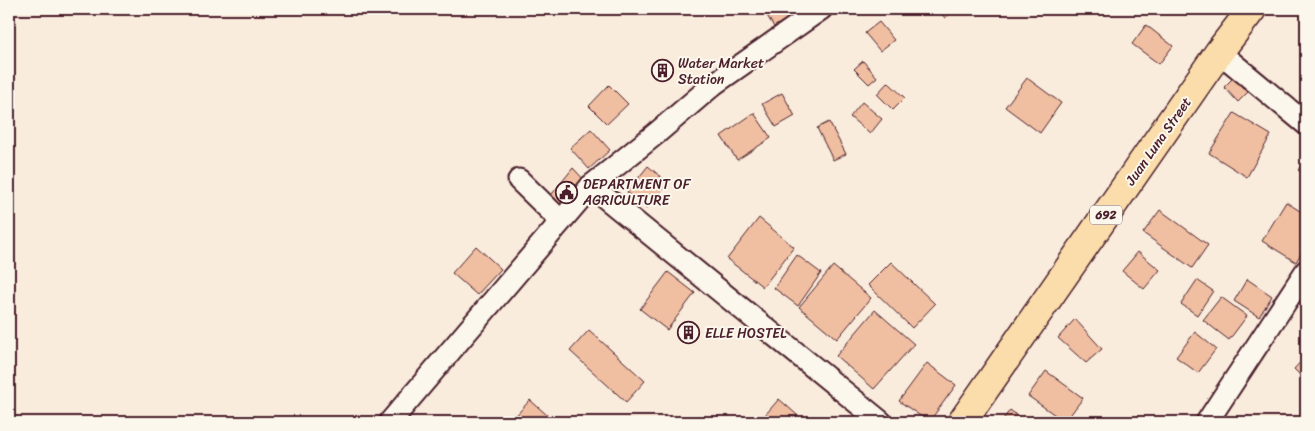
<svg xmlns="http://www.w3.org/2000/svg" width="1315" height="431" viewBox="0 0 1315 431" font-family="Sriracha,sans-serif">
  <rect width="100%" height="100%" fill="#f9ecdd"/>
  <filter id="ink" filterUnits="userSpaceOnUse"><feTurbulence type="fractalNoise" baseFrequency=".02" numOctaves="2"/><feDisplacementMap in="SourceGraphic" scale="10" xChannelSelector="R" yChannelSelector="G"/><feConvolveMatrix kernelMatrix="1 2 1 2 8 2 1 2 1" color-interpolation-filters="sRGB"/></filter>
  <g filter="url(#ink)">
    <g fill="#f0bea1" stroke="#4a1f2b">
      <polygon points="763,9 803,9 774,27"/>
      <polygon points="938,9 956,9 945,18"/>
      <polygon points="879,22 894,40 880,51 865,33"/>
      <polygon points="1146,25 1173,46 1159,64 1132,44"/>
      <polygon points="863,61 877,77 869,84 854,69"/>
      <polygon points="669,65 672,71 655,78 653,72"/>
      <polygon points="1027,78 1061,103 1040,133 1005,107"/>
      <polygon points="1233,78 1248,92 1238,102 1224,87"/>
      <polygon points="888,82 905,98 893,110 877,94"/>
      <polygon points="609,85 628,104 607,124 589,106"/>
      <polygon points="782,93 795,116 776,127 762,104"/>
      <polygon points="862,102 882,119 870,134 850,117"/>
      <polygon points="754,113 771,138 737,160 721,136"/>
      <polygon points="1234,113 1271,135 1247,177 1209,153"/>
      <polygon points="829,122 846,154 833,160 817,128"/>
      <polygon points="591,129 610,150 589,169 570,148"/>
      <polygon points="1306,159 1306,176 1298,170"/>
      <polygon points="648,166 668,183 647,208 627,192"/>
      <polygon points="573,168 588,184 563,212 548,199"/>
      <polygon points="1286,202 1306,215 1306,245 1296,262 1262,241"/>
      <polygon points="1160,210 1208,245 1192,268 1143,233"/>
      <polygon points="759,218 794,247 763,287 727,259"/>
      <polygon points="476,246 501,269 477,295 452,273"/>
      <polygon points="1138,252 1160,270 1144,289 1122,271"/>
      <polygon points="797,255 821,273 798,306 774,288"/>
      <polygon points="891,262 935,304 912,328 868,285"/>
      <polygon points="833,266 871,298 837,339 799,307"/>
      <polygon points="668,272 695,293 667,330 640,309"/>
      <polygon points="1247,279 1272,296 1259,317 1234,301"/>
      <polygon points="1197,280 1213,291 1197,315 1181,304"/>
      <polygon points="1221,297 1247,316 1229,340 1203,320"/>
      <polygon points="875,310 914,344 874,389 836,356"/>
      <polygon points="1075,319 1102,349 1086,363 1058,338"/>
      <polygon points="688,326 696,329 689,342 682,337"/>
      <polygon points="589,330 645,381 626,402 570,351"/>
      <polygon points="1195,332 1216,349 1198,373 1176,357"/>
      <polygon points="1306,356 1306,381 1294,369"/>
      <polygon points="927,363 956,385 929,422 899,401"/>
      <polygon points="1046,371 1083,398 1065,422 1028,396"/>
      <polygon points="779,399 805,422 759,422"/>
      <polygon points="530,400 555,422 515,422 512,420"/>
      <polygon points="1010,410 1026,422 1001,422"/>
    </g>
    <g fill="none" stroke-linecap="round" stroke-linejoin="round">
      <defs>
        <g id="minor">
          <polyline points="1219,52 1306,124"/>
          <polyline points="519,180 561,221"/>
          <polyline points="591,186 881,422"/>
          <polyline points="390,422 591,186 658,132 714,84 821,9"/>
          <polyline points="1207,422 1306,271"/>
        </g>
        <polyline id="primary" points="962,422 1219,52 1252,9"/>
      </defs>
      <use href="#minor" stroke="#4a1f2b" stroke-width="25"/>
      <use href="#primary" stroke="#4a1f2b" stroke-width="31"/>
      <use href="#minor" stroke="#fbf7ec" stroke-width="21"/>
      <use href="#primary" stroke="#fbddab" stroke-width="28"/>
    </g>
  </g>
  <defs>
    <symbol id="building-ring" viewBox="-11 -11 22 22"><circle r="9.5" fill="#fbf7ec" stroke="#4a1f2b" stroke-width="1.5"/><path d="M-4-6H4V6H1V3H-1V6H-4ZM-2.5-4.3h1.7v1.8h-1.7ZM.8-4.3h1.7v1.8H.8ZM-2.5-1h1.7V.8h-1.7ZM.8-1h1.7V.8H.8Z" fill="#4a1f2b"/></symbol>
    <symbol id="civic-ring" viewBox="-11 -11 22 22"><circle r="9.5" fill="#fbf7ec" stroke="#4a1f2b" stroke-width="1.5"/><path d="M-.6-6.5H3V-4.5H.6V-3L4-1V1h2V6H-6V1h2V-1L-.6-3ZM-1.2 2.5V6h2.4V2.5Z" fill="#4a1f2b"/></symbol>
  </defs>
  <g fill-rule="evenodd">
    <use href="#building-ring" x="650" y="58" width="25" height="25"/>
    <use href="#civic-ring" x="554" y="180" width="25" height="25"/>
    <use href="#building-ring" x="676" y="320" width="25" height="25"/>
  </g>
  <g text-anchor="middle" stroke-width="4" stroke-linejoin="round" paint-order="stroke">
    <rect fill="#fbf7ec" stroke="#7f6065" stroke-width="1" x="1090" y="205.5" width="32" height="19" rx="4"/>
    <g font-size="12" font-weight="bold" fill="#4a1f2b">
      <text x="1106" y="219">692</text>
    </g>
    <g font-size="14" fill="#4a1f2b" stroke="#fbf7ec" text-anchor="start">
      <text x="678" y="68">Water Market<tspan x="678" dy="16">Station</tspan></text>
      <text x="583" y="189">DEPARTMENT OF<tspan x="583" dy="16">AGRICULTURE</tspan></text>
      <text x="705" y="338">ELLE HOSTEL</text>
    </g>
    <g font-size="14" fill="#4a1f2b" stroke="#fbf7ec">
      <text transform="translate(1158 141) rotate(-55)" y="5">Juan Luna Street</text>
    </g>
  </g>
  <rect width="1315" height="431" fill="none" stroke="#fbf7ec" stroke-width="30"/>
  <rect x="15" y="15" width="1285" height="401" fill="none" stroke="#4a1f2b" stroke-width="2" filter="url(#ink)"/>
</svg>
